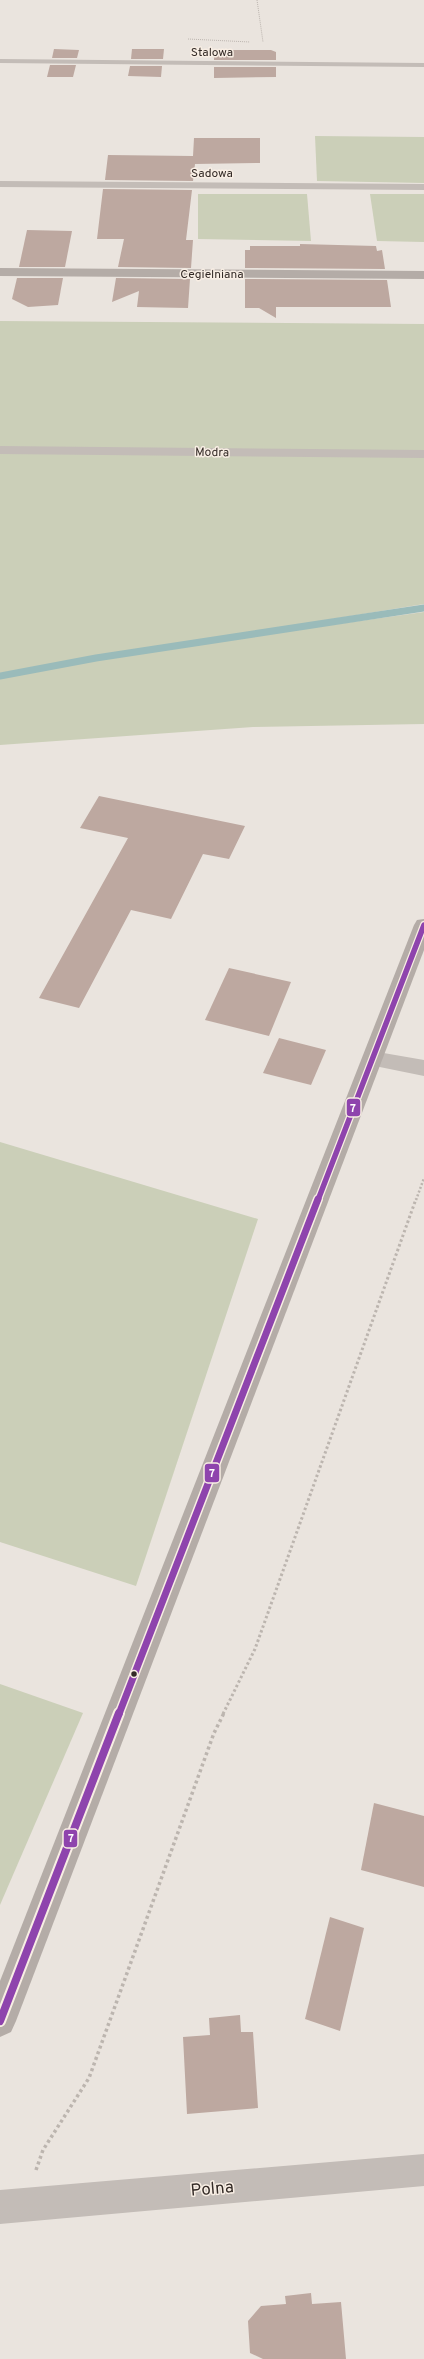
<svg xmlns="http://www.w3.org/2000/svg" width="424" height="2359" viewBox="0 0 424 2359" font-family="Overpass,sans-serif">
  <rect width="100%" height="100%" fill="#eae4de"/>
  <g fill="#cbcfb8">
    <polygon points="315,136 424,137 424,183 317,181"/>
    <polygon points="198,194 307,194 311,241 198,239"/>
    <polygon points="370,194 424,194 424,242 377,241"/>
    <polygon points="0,321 424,324 424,604 0,673"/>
    <polygon points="424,612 424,724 253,727 0,745 0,678 96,658"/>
    <polygon points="0,1142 258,1219 136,1586 0,1542"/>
    <polygon points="0,1684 83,1713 0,1905"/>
  </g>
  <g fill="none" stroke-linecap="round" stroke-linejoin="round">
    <polyline stroke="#9abbba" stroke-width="7" points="0,676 96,658 424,608"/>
  </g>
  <g fill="#bda8a0">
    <polygon points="54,49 79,50 77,58 52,58"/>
    <polygon points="132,49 164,49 163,59 131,59"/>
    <polygon points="214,50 271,50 276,52 276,60 214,60"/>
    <polygon points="50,65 76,65 73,77 47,77"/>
    <polygon points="130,66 162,66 161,77 128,76"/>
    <polygon points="214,67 276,67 276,77 214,78"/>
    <polygon points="194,138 260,138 260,163 195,164 193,181 105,180 108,155 193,156"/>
    <polygon points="103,189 192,190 186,240 193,240 191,268 118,267 124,239 97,239"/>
    <polygon points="27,230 72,231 65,267 19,267"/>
    <polygon points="300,244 376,246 377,251 382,250 385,269 245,268 245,250 250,250 250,246 300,246"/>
    <polygon points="17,278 63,278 58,305 28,307 12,299"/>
    <polygon points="116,278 190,279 188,308 137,307 139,291 112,302"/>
    <polygon points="245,279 387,280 391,307 276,307 276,318 259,308 245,308"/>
    <polygon points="99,796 245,826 229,859 203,854 171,919 131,910 79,1008 39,998 128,838 80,828"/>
    <polygon points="229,968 291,982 269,1036 205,1020"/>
    <polygon points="279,1038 326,1050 311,1085 263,1073"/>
    <polygon points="374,1803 424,1816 424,1887 361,1870"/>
    <polygon points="330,1917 364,1928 340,2031 305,2019"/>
    <polygon points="240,2015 241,2032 253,2032 258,2108 187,2114 183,2037 210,2035 209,2018"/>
    <polygon points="311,2293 312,2304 341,2302 346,2359 263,2359 250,2353 248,2321 261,2306 286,2304 285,2296"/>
  </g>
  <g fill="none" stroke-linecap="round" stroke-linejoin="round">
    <g stroke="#bcb5af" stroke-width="1" stroke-dasharray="1 1" stroke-linecap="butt">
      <polyline points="257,0 263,42"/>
      <polyline points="188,39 250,42"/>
    </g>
    <polyline stroke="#bcb5af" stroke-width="2.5" stroke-dasharray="2 2" stroke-linecap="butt" points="416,1200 424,1178"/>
    <polyline stroke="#bcb5af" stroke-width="3" stroke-dasharray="2.5 2.5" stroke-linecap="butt" points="223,1714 255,1649 416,1199"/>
    <polyline stroke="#bcb5af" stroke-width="3.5" stroke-dasharray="3 3" stroke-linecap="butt" points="36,2170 43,2150 89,2078 214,1733 224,1713"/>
    <polygon fill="#c3bcb7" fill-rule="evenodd" points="0,59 424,63 424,67 0,63"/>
    <g fill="#c3bcb7" fill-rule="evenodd">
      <polygon points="0,181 424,184 424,190 0,187"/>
      <polygon points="0,446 424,450 424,458 0,454"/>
      <polygon points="372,1051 424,1060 424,1076 365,1064 362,1059 365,1054"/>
      <polygon points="424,2154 424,2186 0,2224 0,2190"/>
    </g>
    <g fill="#b4aca7" fill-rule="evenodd">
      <polygon points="0,268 424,271 424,279 0,276"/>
      <polygon points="424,919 424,950 16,2021 11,2032 0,2037 0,1981 414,925 417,920"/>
    </g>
    <defs>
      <polyline id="bus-1-far2" points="318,1200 424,925"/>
      <polyline id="bus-1-far1" points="119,1714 318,1199"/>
      <polyline id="bus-1" points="0,2021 119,1713"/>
    </defs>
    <use href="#bus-1-far2" stroke="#f8eee4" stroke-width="8"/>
    <use href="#bus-1-far1" stroke="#f8eee4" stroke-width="10"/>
    <use href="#bus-1" stroke="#f8eee4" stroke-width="12"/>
    <use href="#bus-1-far2" stroke="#8e44ad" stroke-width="5.5"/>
    <use href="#bus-1-far1" stroke="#8e44ad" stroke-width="7"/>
    <use href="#bus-1" stroke="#8e44ad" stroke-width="8"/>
  </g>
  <circle fill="#332a26" stroke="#f8eee4" stroke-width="1.5" cx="134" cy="1674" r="3.5"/>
  <g text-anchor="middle" stroke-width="3" stroke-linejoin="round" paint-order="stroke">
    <g font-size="12" fill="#332a26" stroke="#f8eee4">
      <text x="212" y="56">Stalowa</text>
      <text x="212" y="177">Sadowa</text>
      <text x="212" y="278">Cegielniana</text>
      <text transform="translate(212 452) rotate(1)" y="4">Modra</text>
    </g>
    <g font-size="17" fill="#332a26" stroke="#f8eee4">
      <text transform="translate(212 2188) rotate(-5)" y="6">Polna</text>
    </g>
  </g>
  <g stroke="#f8eee4" stroke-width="1.5">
    <rect x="346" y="1098" width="15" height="19" rx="4" fill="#8e44ad"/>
    <rect x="204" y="1463" width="16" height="20" rx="4" fill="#8e44ad"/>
    <rect x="63" y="1829" width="15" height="19" rx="4" fill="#8e44ad"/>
  </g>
  <g font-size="11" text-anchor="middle" font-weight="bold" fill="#fff">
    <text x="353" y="1112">7</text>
    <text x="212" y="1477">7</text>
    <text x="71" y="1842">7</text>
  </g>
</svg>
